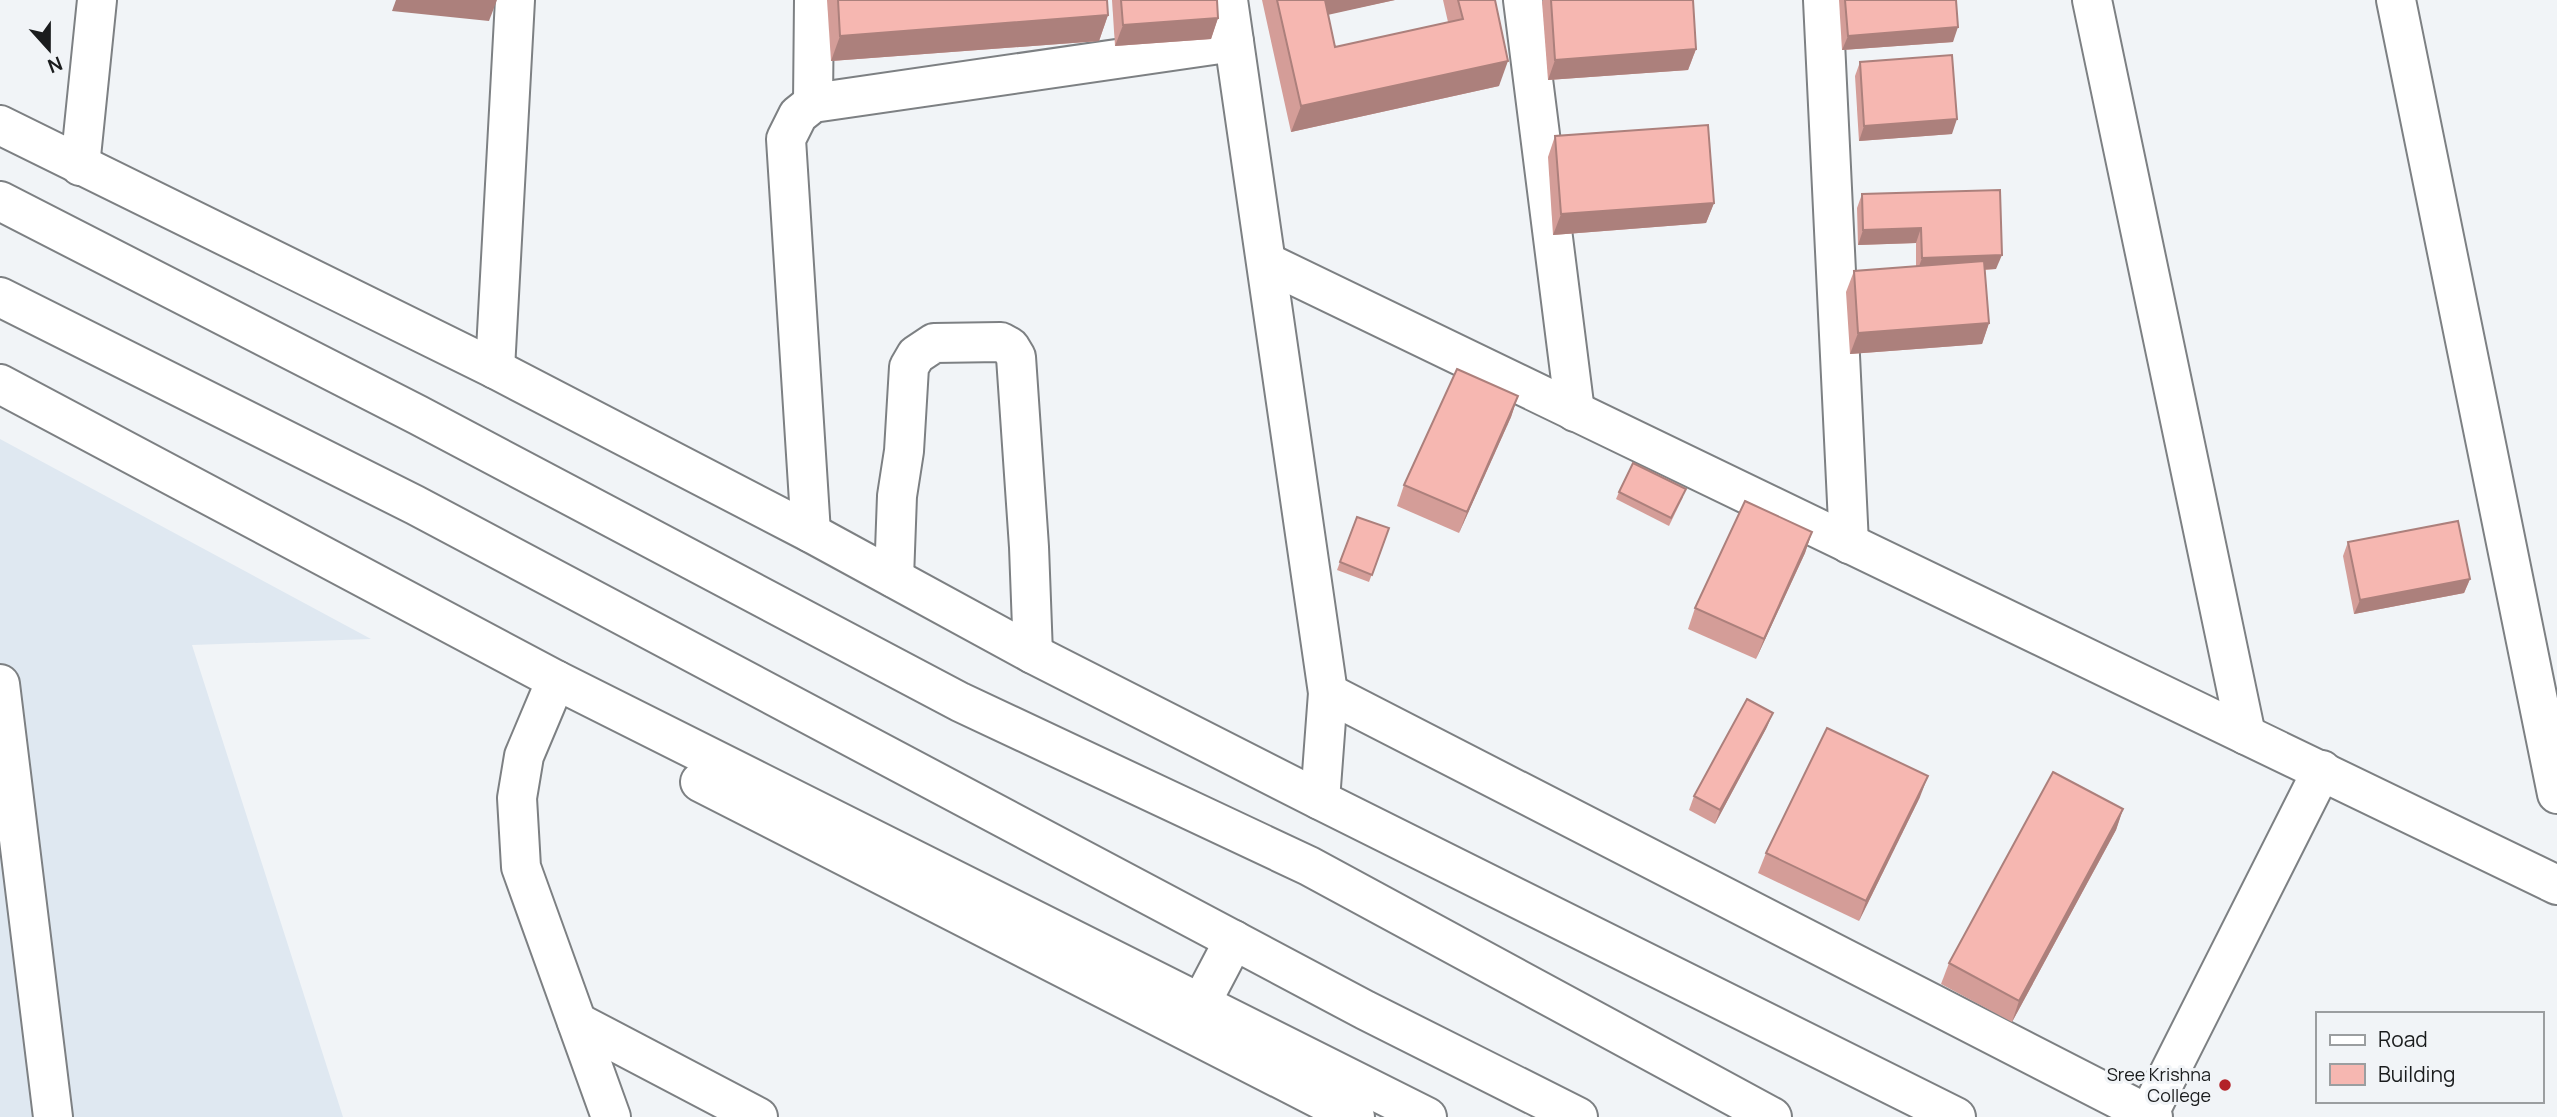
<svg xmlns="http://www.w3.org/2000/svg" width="2557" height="1117" viewBox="0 0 2557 1117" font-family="Manrope,sans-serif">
  <rect width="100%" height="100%" fill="#f1f4f7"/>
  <polygon fill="#dfe8f1" points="0,439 371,639 192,645 343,1117 0,1117"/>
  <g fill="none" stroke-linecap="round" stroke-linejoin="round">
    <defs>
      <g id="minor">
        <polyline points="1228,0 1328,693 1320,800"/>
        <polyline points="1523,0 1575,412"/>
        <polyline points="1823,0 1849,544"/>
        <polyline points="2092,0 2246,735"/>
        <polyline points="2396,0 2557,794"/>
        <polyline points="813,103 814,0"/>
        <polyline points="0,125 495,369 811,533 1033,654 1320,800 1956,1117"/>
        <polyline points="80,166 97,0"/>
        <polyline points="1268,263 2557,885"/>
        <polyline points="495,369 515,0"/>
        <polyline points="0,384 556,680 1427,1117"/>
        <polyline points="811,533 786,139 798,115 813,103 1234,42"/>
        <polyline points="894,578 897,496 904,451 909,367 916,355 934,343 1001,342 1010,347 1016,357 1029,547 1033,654"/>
        <polyline points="556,680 524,756 517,798 521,867 611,1117"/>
        <polyline points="0,684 53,1117"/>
        <polyline points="1328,693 2153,1117"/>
        <polyline points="700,782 1355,1117"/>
        <polyline points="577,1022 758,1117"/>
        <polyline points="2147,1117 2322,770"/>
      </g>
      <g id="highway">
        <polyline points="0,201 418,415 960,702 1309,866 1772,1117"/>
        <polyline points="0,297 415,505 1365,1010 1578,1117"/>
        <polyline points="1201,1003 1234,940"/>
      </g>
    </defs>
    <use href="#minor" stroke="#7d8083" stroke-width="42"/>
    <use href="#highway" stroke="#7d8083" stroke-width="42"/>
    <use href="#minor" stroke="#fff" stroke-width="38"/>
    <use href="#highway" stroke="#fff" stroke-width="38"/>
  </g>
  <g fill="#d49d98">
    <polygon points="827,0 1107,0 1108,15 1099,41 831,61"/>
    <polygon points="1112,0 1217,0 1218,18 1211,39 1115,46"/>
    <polygon points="1262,0 1395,0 1328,14 1335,47 1448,22 1443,0 1495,0 1499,86 1291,132"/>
    <polygon points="1543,0 1693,0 1696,49 1688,70 1548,80 1542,2"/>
    <polygon points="1839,0 1956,0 1953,42 1842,50"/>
    <polygon points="1860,62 1952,134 1859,141 1855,76"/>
    <polygon points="1555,136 1714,203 1706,223 1553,235 1548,157"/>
    <polygon points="1862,194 1996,269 1985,270 1989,323 1982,344 1850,354 1846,292 1854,271 1916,266 1916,243 1858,245 1857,208"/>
    <polygon points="1518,396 1511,417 1459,533 1397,506 1404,485"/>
    <polygon points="1619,492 1683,497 1669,526 1616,499"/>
    <polygon points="1357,517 1389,528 1369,582 1337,570"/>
    <polygon points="1812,532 1805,553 1756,659 1688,629 1695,608"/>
    <polygon points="2348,542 2470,579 2464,593 2354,614 2343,556"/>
    <polygon points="1767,727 1715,824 1689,810 1694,796"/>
    <polygon points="1920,797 1859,921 1758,873 1766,853"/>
    <polygon points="2123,809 2116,830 2012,1022 1941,984 1949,963"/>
  </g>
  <g fill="#ac807c">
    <polygon points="396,0 497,0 489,21 392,11"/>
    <polygon points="1321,0 1395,0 1314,18"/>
    <polygon points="1108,15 1099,41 831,61 840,36"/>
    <polygon points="1218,18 1211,39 1115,46 1123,25"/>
    <polygon points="1958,27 1953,42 1842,50 1848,36"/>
    <polygon points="1696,49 1688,70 1548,80 1555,60"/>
    <polygon points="1508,61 1499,86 1291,132 1301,106"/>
    <polygon points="1957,119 1952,134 1859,141 1864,126"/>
    <polygon points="1714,203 1706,223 1553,235 1561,214"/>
    <polygon points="1921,228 1916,243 1858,245 1863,230"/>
    <polygon points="2002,255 1996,269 1917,272 1922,258"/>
    <polygon points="1989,323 1982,344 1850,354 1858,333"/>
    <polygon points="1518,396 1511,417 1459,533 1467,512"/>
    <polygon points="1812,532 1805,553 1756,659 1764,639"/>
    <polygon points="2470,579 2464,593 2354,614 2360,600"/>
    <polygon points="1773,713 1767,727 1715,824 1720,810"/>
    <polygon points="1928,776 1920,797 1859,921 1866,901"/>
    <polygon points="2123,809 2116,830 2012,1022 2019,1001"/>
  </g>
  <g fill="#f6b7b1" stroke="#ac807c" stroke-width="2">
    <polygon points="838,0 1107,0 1108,15 840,36"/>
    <polygon points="1121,0 1217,0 1218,18 1123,25"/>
    <polygon points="1277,0 1325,0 1335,47 1463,19 1458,0 1495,0 1508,61 1301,106"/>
    <polygon points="1551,0 1693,0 1696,49 1555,60"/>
    <polygon points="1845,0 1956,0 1958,27 1848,36"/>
    <polygon points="1952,55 1957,119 1864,126 1860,62"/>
    <polygon points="1708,125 1714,203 1561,214 1555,136"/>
    <polygon points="2000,190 2002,255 1922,258 1921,228 1863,230 1862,194"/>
    <polygon points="1984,261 1989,323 1858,333 1854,271"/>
    <polygon points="1457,369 1518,396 1467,512 1404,485"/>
    <polygon points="1633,463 1686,489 1671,518 1619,492"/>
    <polygon points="1745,501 1812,532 1764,639 1695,608"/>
    <polygon points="1357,517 1389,528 1372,575 1340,562"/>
    <polygon points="2458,521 2470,579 2360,600 2348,542"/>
    <polygon points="1747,699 1773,713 1720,810 1694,796"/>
    <polygon points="1827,728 1928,776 1866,901 1766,853"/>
    <polygon points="2053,772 2123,809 2019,1001 1949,963"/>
  </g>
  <circle fill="#b32228" stroke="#f1f4f7" stroke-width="2.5" cx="2225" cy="1085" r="7"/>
  <g text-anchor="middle" stroke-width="6" stroke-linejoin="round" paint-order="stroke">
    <g font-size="18" fill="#1a1c1d" stroke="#f1f4f7" text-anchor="end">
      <text x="2211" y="1081">Sree Krishna<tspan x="2211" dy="21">College</tspan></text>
    </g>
  </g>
  <rect x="2316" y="1012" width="228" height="91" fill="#f1f4f7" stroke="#9b9ea0" stroke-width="2"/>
  <rect x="2330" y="1035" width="35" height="10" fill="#ffffff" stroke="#9b9ea0" stroke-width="2"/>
  <text x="2378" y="1047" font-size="21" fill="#1a1c1d">Road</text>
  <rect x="2330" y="1064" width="35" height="21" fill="#f6b7b1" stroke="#9b9ea0" stroke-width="2"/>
  <text x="2378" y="1082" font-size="21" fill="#1a1c1d">Building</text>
  <g transform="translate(49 49) rotate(159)" stroke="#f1f4f7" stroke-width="5" paint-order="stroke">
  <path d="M0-5L12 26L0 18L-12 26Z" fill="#1a1c1d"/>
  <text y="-10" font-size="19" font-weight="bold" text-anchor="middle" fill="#1a1c1d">N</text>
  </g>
</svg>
